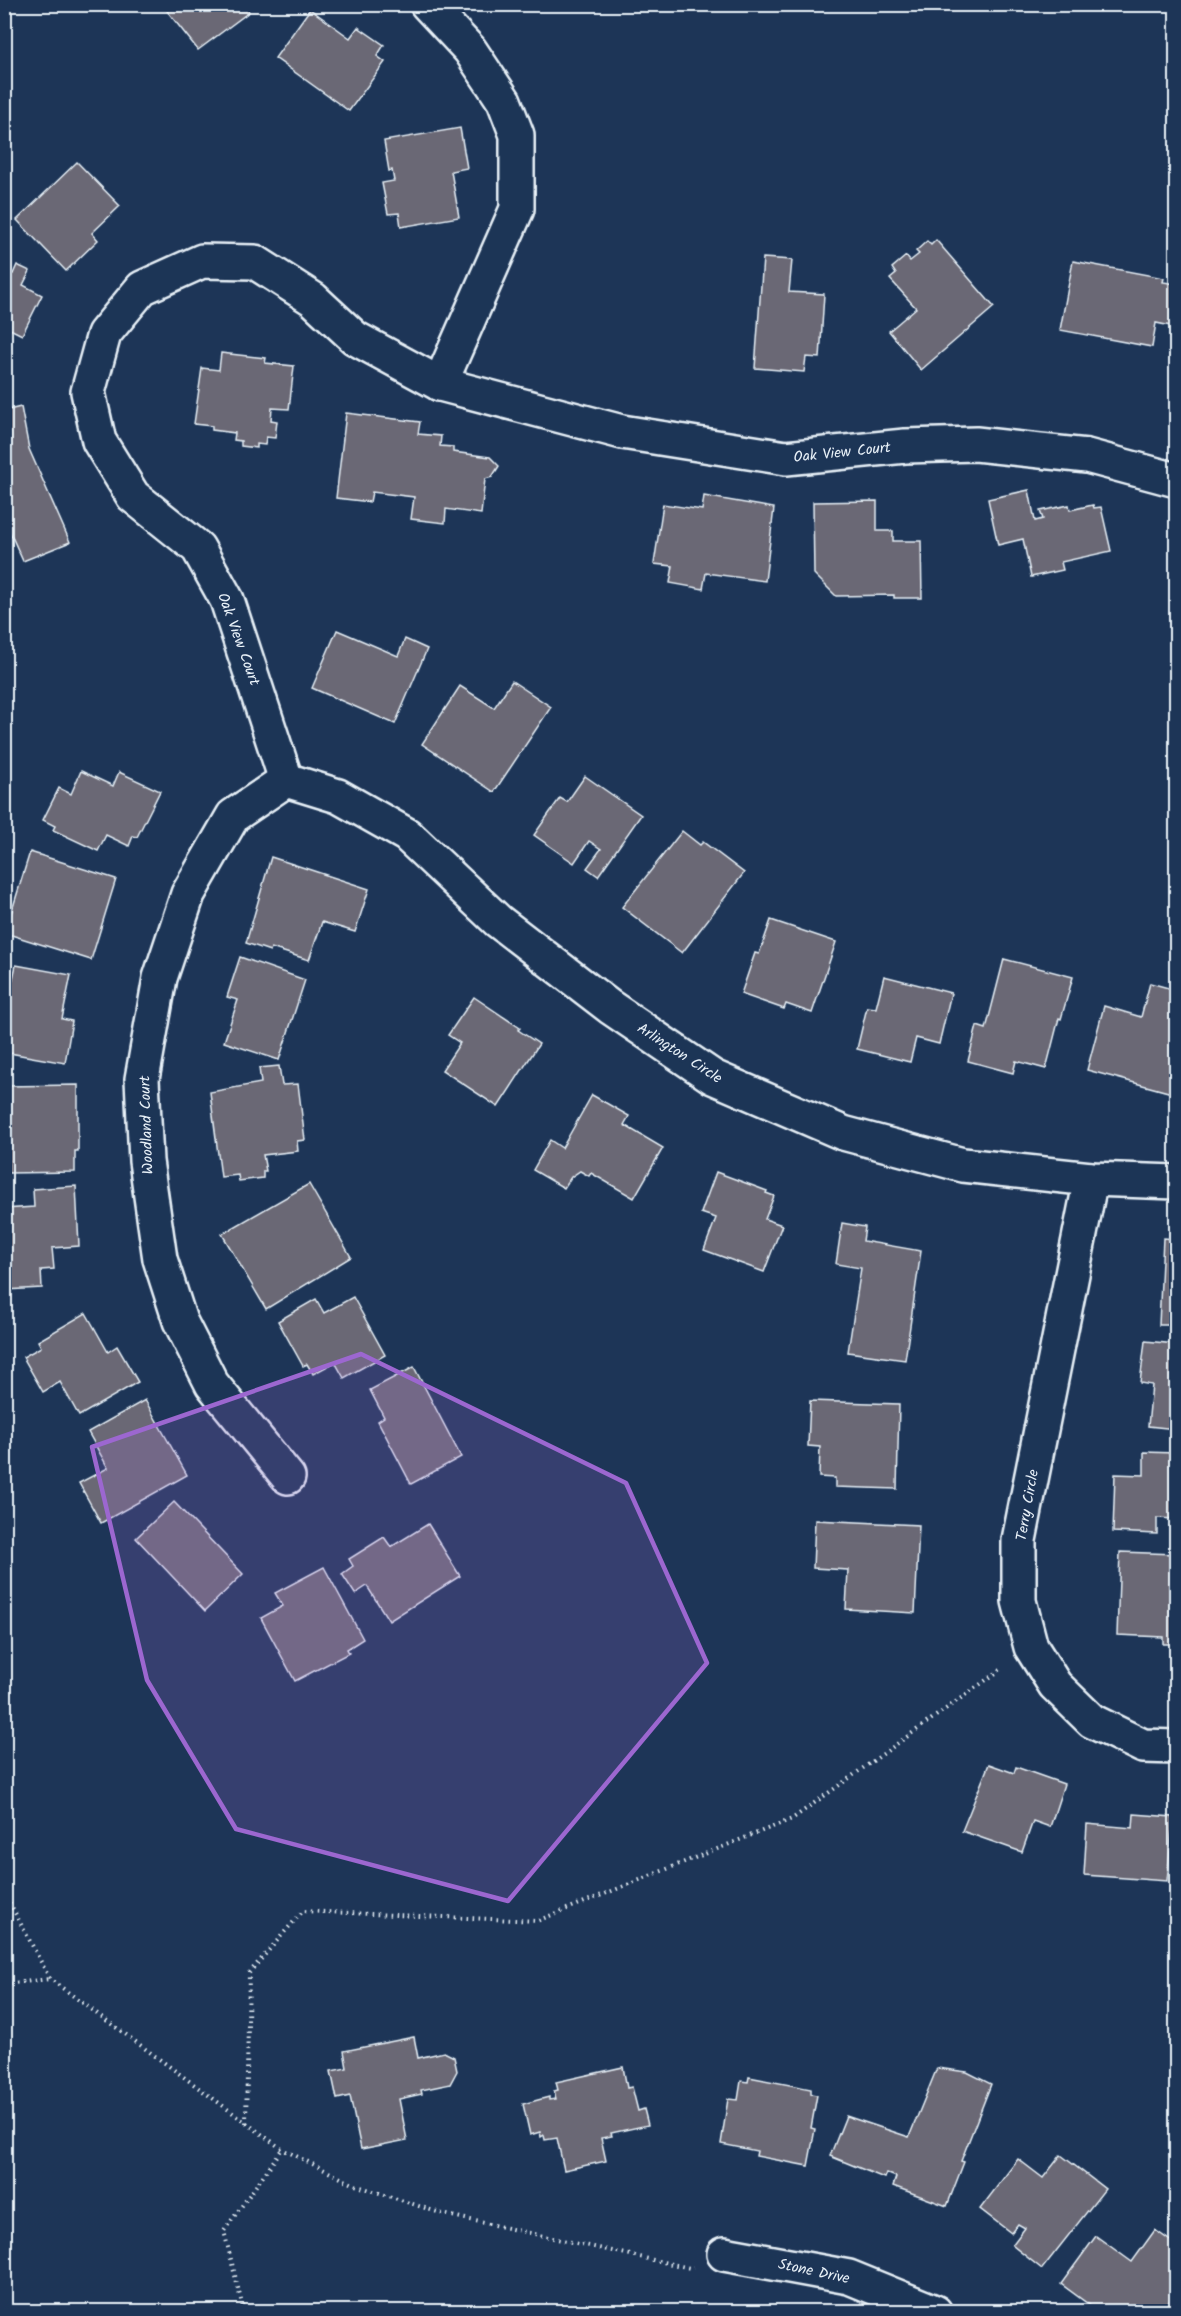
<svg xmlns="http://www.w3.org/2000/svg" width="1181" height="2316" viewBox="0 0 1181 2316" font-family="Kalam,sans-serif">
  <rect width="100%" height="100%" fill="#1d3557"/>
  <filter id="ink" filterUnits="userSpaceOnUse"><feTurbulence type="fractalNoise" baseFrequency=".0167" numOctaves="2"/><feDisplacementMap in="SourceGraphic" scale="12" xChannelSelector="R" yChannelSelector="G"/><feConvolveMatrix kernelMatrix="1 2 1 2 8 2 1 2 1" color-interpolation-filters="sRGB"/></filter>
  <g filter="url(#ink)">
    <g fill="#6b6874" stroke="#e8f1f8" stroke-width="1.5">
      <polygon points="167,4 252,4 247,8 249,12 198,50 164,7"/>
      <polygon points="310,9 350,38 358,27 384,45 377,56 385,62 349,111 275,58"/>
      <polygon points="460,128 467,168 451,171 459,217 401,227 399,213 388,214 382,183 394,181 392,170 389,171 384,141"/>
      <polygon points="77,162 120,206 92,233 98,240 66,271 17,220"/>
      <polygon points="936,240 994,307 921,370 889,331 916,308 890,279 896,274 892,268 906,256 910,261 919,254 916,251 927,241 931,245"/>
      <polygon points="763,258 792,260 789,292 824,294 820,358 806,357 804,372 755,368"/>
      <polygon points="1073,261 1164,278 1163,282 1176,284 1176,327 1156,323 1152,347 1060,330"/>
      <polygon points="17,265 30,271 23,285 42,295 22,335 4,326 4,269 13,274"/>
      <polygon points="221,353 266,358 265,363 294,366 289,409 272,408 271,420 277,421 275,438 266,437 265,445 257,444 257,448 241,446 241,441 234,440 235,433 212,430 212,426 194,424 202,368 219,370"/>
      <polygon points="21,407 29,449 70,542 23,561 4,519 4,411"/>
      <polygon points="346,413 420,422 418,434 441,436 440,446 453,447 453,452 490,457 499,466 492,477 485,479 481,514 446,509 445,523 411,519 414,497 372,492 370,502 336,498"/>
      <polygon points="1029,490 1035,521 1043,519 1040,511 1069,505 1070,510 1093,505 1094,508 1101,507 1111,551 1061,562 1063,570 1031,577 1023,539 998,545 988,499"/>
      <polygon points="704,496 774,508 765,581 706,573 703,589 670,583 673,566 654,564 663,504 702,510"/>
      <polygon points="877,501 877,531 893,531 893,541 921,541 922,598 894,598 894,595 836,596 814,574 813,502"/>
      <polygon points="337,630 398,656 405,639 427,649 395,724 312,688"/>
      <polygon points="512,681 551,707 494,792 422,744 460,686 494,708"/>
      <polygon points="81,771 113,786 119,772 160,791 137,837 133,836 129,846 106,835 98,851 53,830 55,826 43,820 59,788 71,794"/>
      <polygon points="585,776 641,815 598,876 587,868 601,849 589,841 574,863 534,835 560,798 567,802"/>
      <polygon points="682,831 700,845 703,842 744,873 682,953 622,907"/>
      <polygon points="30,852 116,879 91,960 5,933"/>
      <polygon points="271,857 369,889 355,932 322,922 309,960 271,948 270,951 246,943"/>
      <polygon points="771,920 836,942 812,1013 786,1004 784,1009 741,994 755,953 759,954"/>
      <polygon points="240,957 305,980 279,1060 224,1042 238,1000 227,997"/>
      <polygon points="1004,959 1073,977 1061,1019 1059,1018 1046,1069 1016,1061 1013,1073 968,1061 977,1026 986,1029"/>
      <polygon points="16,965 71,975 62,1019 72,1021 65,1063 4,1052 4,1026 7,1012 4,1012 4,981 12,983"/>
      <polygon points="884,976 951,993 939,1044 916,1038 910,1062 857,1049 867,1007 876,1008"/>
      <polygon points="1150,983 1176,990 1176,1075 1172,1093 1087,1070 1104,1006 1141,1017"/>
      <polygon points="474,997 520,1028 518,1030 539,1044 498,1107 442,1070 460,1043 448,1035"/>
      <polygon points="279,1066 282,1085 298,1084 305,1140 297,1141 298,1151 263,1155 266,1171 263,1171 263,1178 239,1181 238,1175 221,1177 210,1092 261,1083 259,1068"/>
      <polygon points="78,1085 78,1151 75,1151 75,1172 8,1173 8,1132 4,1132 4,1086"/>
      <polygon points="592,1095 629,1116 624,1125 663,1148 634,1198 591,1173 589,1176 580,1171 571,1177 564,1188 533,1170 550,1140 562,1148"/>
      <polygon points="716,1172 767,1191 766,1193 774,1196 765,1219 782,1225 764,1272 704,1250 716,1218 701,1213"/>
      <polygon points="309,1184 351,1257 266,1309 222,1234"/>
      <polygon points="76,1186 79,1246 52,1248 54,1269 41,1270 42,1288 5,1290 4,1209 34,1207 33,1189"/>
      <polygon points="842,1223 865,1227 863,1241 921,1251 905,1360 848,1352 861,1268 836,1264"/>
      <polygon points="1163,1238 1176,1239 1176,1325 1159,1325"/>
      <polygon points="353,1297 385,1355 344,1378 335,1362 313,1374 307,1364 303,1366 278,1321 316,1299 324,1313"/>
      <polygon points="86,1313 108,1352 117,1346 138,1382 79,1416 60,1382 43,1392 23,1357 41,1347 38,1341"/>
      <polygon points="1145,1341 1176,1344 1176,1429 1148,1426 1152,1385 1140,1383"/>
      <polygon points="414,1367 461,1457 411,1484 378,1421 384,1417 370,1390"/>
      <polygon points="145,1400 187,1475 101,1523 79,1483 108,1468 88,1432"/>
      <polygon points="810,1401 899,1404 897,1489 835,1487 835,1478 819,1477 820,1447 808,1446"/>
      <polygon points="1144,1452 1176,1453 1176,1519 1157,1518 1157,1534 1113,1532 1115,1474 1144,1475"/>
      <polygon points="174,1502 243,1574 205,1611 136,1538"/>
      <polygon points="815,1520 919,1525 915,1613 846,1609 848,1570 813,1568"/>
      <polygon points="428,1524 460,1576 389,1621 367,1586 355,1594 342,1574 353,1566 349,1559 384,1537 391,1547"/>
      <polygon points="1120,1552 1176,1554 1176,1644 1163,1644 1163,1637 1117,1635"/>
      <polygon points="324,1567 363,1639 347,1649 349,1653 295,1681 261,1618 283,1606 275,1593"/>
      <polygon points="989,1764 1014,1773 1016,1767 1064,1784 1050,1827 1033,1821 1022,1852 962,1831"/>
      <polygon points="1134,1814 1173,1817 1167,1881 1084,1875 1087,1824 1133,1828"/>
      <polygon points="414,2037 418,2058 444,2052 454,2057 457,2071 450,2084 421,2090 422,2094 399,2099 407,2140 361,2149 350,2096 337,2099 331,2071 347,2068 344,2051"/>
      <polygon points="623,2067 627,2088 632,2087 638,2111 644,2109 648,2125 611,2133 612,2136 601,2138 606,2161 564,2170 557,2138 545,2140 544,2135 541,2137 540,2132 530,2135 523,2104 549,2097 549,2100 556,2099 554,2091 558,2090 556,2082"/>
      <polygon points="937,2068 967,2072 991,2084 961,2161 964,2162 947,2206 893,2186 896,2177 886,2173 884,2178 830,2156 846,2116 909,2137"/>
      <polygon points="749,2077 811,2089 811,2094 817,2095 811,2128 815,2129 808,2166 756,2156 757,2151 721,2144 728,2099 738,2100 741,2081 748,2082"/>
      <polygon points="1061,2155 1105,2189 1042,2269 1012,2245 1025,2228 1018,2224 1011,2233 980,2209 1018,2159 1043,2178"/>
      <polygon points="1155,2230 1176,2245 1176,2298 1175,2300 1172,2297 1162,2312 1099,2312 1061,2284 1096,2236 1132,2262"/>
    </g>
    <g fill="none" stroke-linecap="round" stroke-linejoin="round">
      <defs>
        <g id="minor">
          <polyline points="427,4 470,50 504,101 517,135 517,209 440,384"/>
          <polyline points="286,780 227,600 198,548 133,496 99,441 88,392 104,334 142,288 202,261 255,262 313,299 355,338 440,384 622,432 786,458 905,446 976,444 1087,456 1176,480"/>
          <polyline points="286,780 338,796 407,835 498,921 610,1007 713,1077 843,1133 963,1165 1091,1179 1176,1182"/>
          <polyline points="286,780 233,816 188,894 160,978 142,1079 146,1161 160,1259 180,1321 212,1384 288,1477"/>
          <polyline points="1091,1179 1019,1540 1019,1601 1031,1647 1055,1685 1092,1721 1143,1746 1176,1747"/>
          <polyline points="724,2254 849,2277 935,2312"/>
        </g>
      </defs>
      <use href="#minor" stroke="#e8f1f8" stroke-width="38"/>
      <g stroke="#e8f1f8" stroke-width="4" stroke-dasharray="1.5 4.5" stroke-linecap="butt">
        <polyline points="4,1892 50,1979 282,2149 355,2185 443,2214 690,2268 693,2267"/>
        <polyline points="4,1984 50,1979"/>
        <polyline points="246,2123 249,1973 303,1911 537,1921 792,1819 1003,1668"/>
        <polyline points="244,2312 224,2231 282,2149"/>
      </g>
      <use href="#minor" stroke="#1d3557" stroke-width="33"/>
    </g>
  </g>
  <path fill="#9c67d0" fill-opacity="0.2" stroke="#9c67d0" stroke-width="4.5" stroke-linejoin="round" d="M361 1354 626 1483 707 1663 508 1901 236 1829 147 1680 92 1447Z"/>
  <g text-anchor="middle" stroke-width="4.5" stroke-linejoin="round" paint-order="stroke">
    <g font-size="15" fill="#e8f1f8" stroke="#1d3557">
      <text transform="translate(842 452) rotate(-6)" y="5">Oak View Court</text>
      <text transform="translate(239 639) rotate(70)" y="5">Oak View Court</text>
      <text transform="translate(680 1053) rotate(33)" y="5">Arlington Circle</text>
      <text transform="translate(146 1125) rotate(-92)" y="5">Woodland Court</text>
      <text transform="translate(1027 1505) rotate(-80)" y="5">Terry Circle</text>
      <text transform="translate(814 2271) rotate(12)" y="5">Stone Drive</text>
    </g>
  </g>
  <rect width="1181" height="2316" fill="none" stroke="#1d3557" stroke-width="24"/>
  <rect x="12" y="12" width="1157" height="2292" fill="none" stroke="#e8f1f8" stroke-width="2" filter="url(#ink)"/>
</svg>
